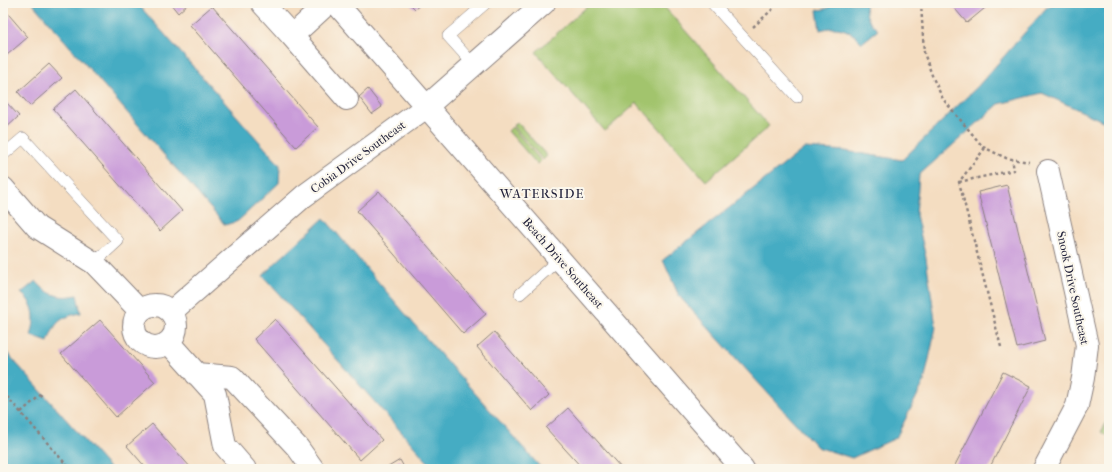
<svg xmlns="http://www.w3.org/2000/svg" width="1112" height="472" font-family="'IM FELL French Canon',serif">
<style>
.green{fill:#a2c46d;stroke:#627354}
.water{fill:#44acc3;stroke:#33677f}
.building{fill:#c99bd9}
.lines{fill:none;stroke-linecap:round;stroke-linejoin:round}
.service-casing{stroke:#8b807e;stroke-width:12}
.minor-casing{stroke:#8b807e;stroke-width:24}
.path{stroke:#8b807e;stroke-width:2.5;stroke-dasharray:3 3;stroke-linecap:butt}
.service{stroke:#fff;stroke-width:11}
.minor{stroke:#fff;stroke-width:22}
.labels{text-anchor:middle;stroke-width:4;stroke-linejoin:round;paint-order:stroke}
.street-label{font-size:12px;fill:#22223b;stroke:#fbf7ec}
.neighbourhood-label{font-size:13px;letter-spacing:1px;fill:#22223b;stroke:#fbf7ec}
</style>
<rect width="100%" height="100%" fill="#fbf7ec"/>
<filter id="ink" filterUnits="userSpaceOnUse"><feTurbulence type="fractalNoise" baseFrequency=".025" numOctaves="2"/><feDisplacementMap in="SourceGraphic" scale="8" xChannelSelector="R" yChannelSelector="G"/><feConvolveMatrix kernelMatrix="1 2 1 2 8 2 1 2 1" color-interpolation-filters="sRGB"/></filter>
<filter id="wash" filterUnits="userSpaceOnUse"><feTurbulence type="fractalNoise" baseFrequency=".012" numOctaves="4" result="noise"/><feDisplacementMap in="SourceGraphic" scale="16" xChannelSelector="R" yChannelSelector="G"/><feGaussianBlur stdDeviation="0.9" result="paint"/><feColorMatrix in="noise" values="0 0 0 0 0 0 0 0 0 0 0 0 0 0 0 0 0 1.4 0 .05"/><feComposite in="paint" operator="in"/></filter>
<g filter="url(#wash)">
<rect width="100%" height="100%" fill="#f4ddc1"/>
<path class="green" d="M591,3H661L769,126L706,181L637,103L605,131L536,52Z
M517,122L547,156L543,160L513,126Z
M512,127L541,161L537,164L508,131Z
M1109,418V437L1101,432Z"/>
<path class="water" d="M32,3H137L280,165L279,183L238,221L225,225Z
M837,3H865C865,16 869,22 878,30L862,43C850,29 838,25 820,30L817,10L825,9Z
M1056,3H1109V124L1042,93L999,104L919,175L916,215L926,258L936,327L924,382L896,438L852,458L817,447L679,296L663,260L805,148L845,151L902,160L978,86L1047,7Z
M324,218L419,330L542,469H434L263,276L271,267Z
M36,281C48,295 59,299 77,295L81,313C60,317 55,322 48,342L31,336C36,319 36,305 21,293Z
M3,348L17,364L110,469H3Z"/>
<g id="blocks">
<path class="building" d="M170,3H189L178,13Z
M409,3H422L415,9Z
M950,3H991L967,23Z
M212,6L318,127L296,147L190,25Z
M3,8L28,37L7,55L3,50Z
M49,64L62,78L30,106L18,92Z
M76,89L182,211L160,231L53,109Z
M368,89L382,107L372,114L359,97Z
M5,101L19,116L3,131V103Z
M1007,185L1045,341L1017,348L978,192Z
M379,191L486,314L463,334L357,211Z
M275,319L382,440L360,460L254,339Z
M100,320L155,382L116,417L61,354Z
M494,332L549,395L532,411L477,347Z
M1003,372L1031,386L989,469H953Z
M568,408L622,469H583L546,428Z
M152,424L192,469H147L127,446Z
M400,460L405,469H385Z"/>
</g>
</g>
<g filter="url(#ink)">
<use href="#blocks" fill-opacity="0" stroke="#8b807e" stroke-width="1"/>
<g class="lines">
<defs>
<path id="service" d="M712,3L797,97
M474,65L448,36L486,3
M3,155L23,138L118,241L94,263
M520,294L559,259"/>
<path id="minor" d="M262,3L292,36L328,3
M336,3L743,469
M292,36L347,99
M3,188L37,227L94,263L140,311
M134 326a21 21 0 1 1 42 0a21 21 0 1 1-42 0Z
M171,312L304,196L426,107L544,3
M169,343L215,394L225,446L245,469
M196,374L232,377L298,448L313,469
M1044,469L1077,406L1083,378L1087,345L1048,171"/>
</defs>
<use href="#service" class="service-casing"/>
<use href="#minor" class="minor-casing"/>
<path class="path" d="M921,3L924,53L933,78L943,99L983,147L1006,158L1029,162
M753,27L775,7L772,3
M985,148L959,182L1001,347
M959,182L1014,170L1012,159
M3,392L70,469
M21,412L43,393"/>
<use href="#service" class="service"/>
<use href="#minor" class="minor"/>
</g>
</g>
<g class="labels">
<g class="street-label">
<text transform="translate(358 157) rotate(-36)" y="4">Cobia Drive Southeast</text>
<text transform="translate(563 263) rotate(49)" y="4">Beach Drive Southeast</text>
<text transform="translate(1073 288) rotate(78)" y="4">Snook Drive Southeast</text>
</g>
<g class="neighbourhood-label">
<text x="542" y="198">WATERSIDE</text>
</g>
</g>
<rect width="1112" height="472" fill="none" stroke="#fbf7ec" stroke-width="16"/>
</svg>
